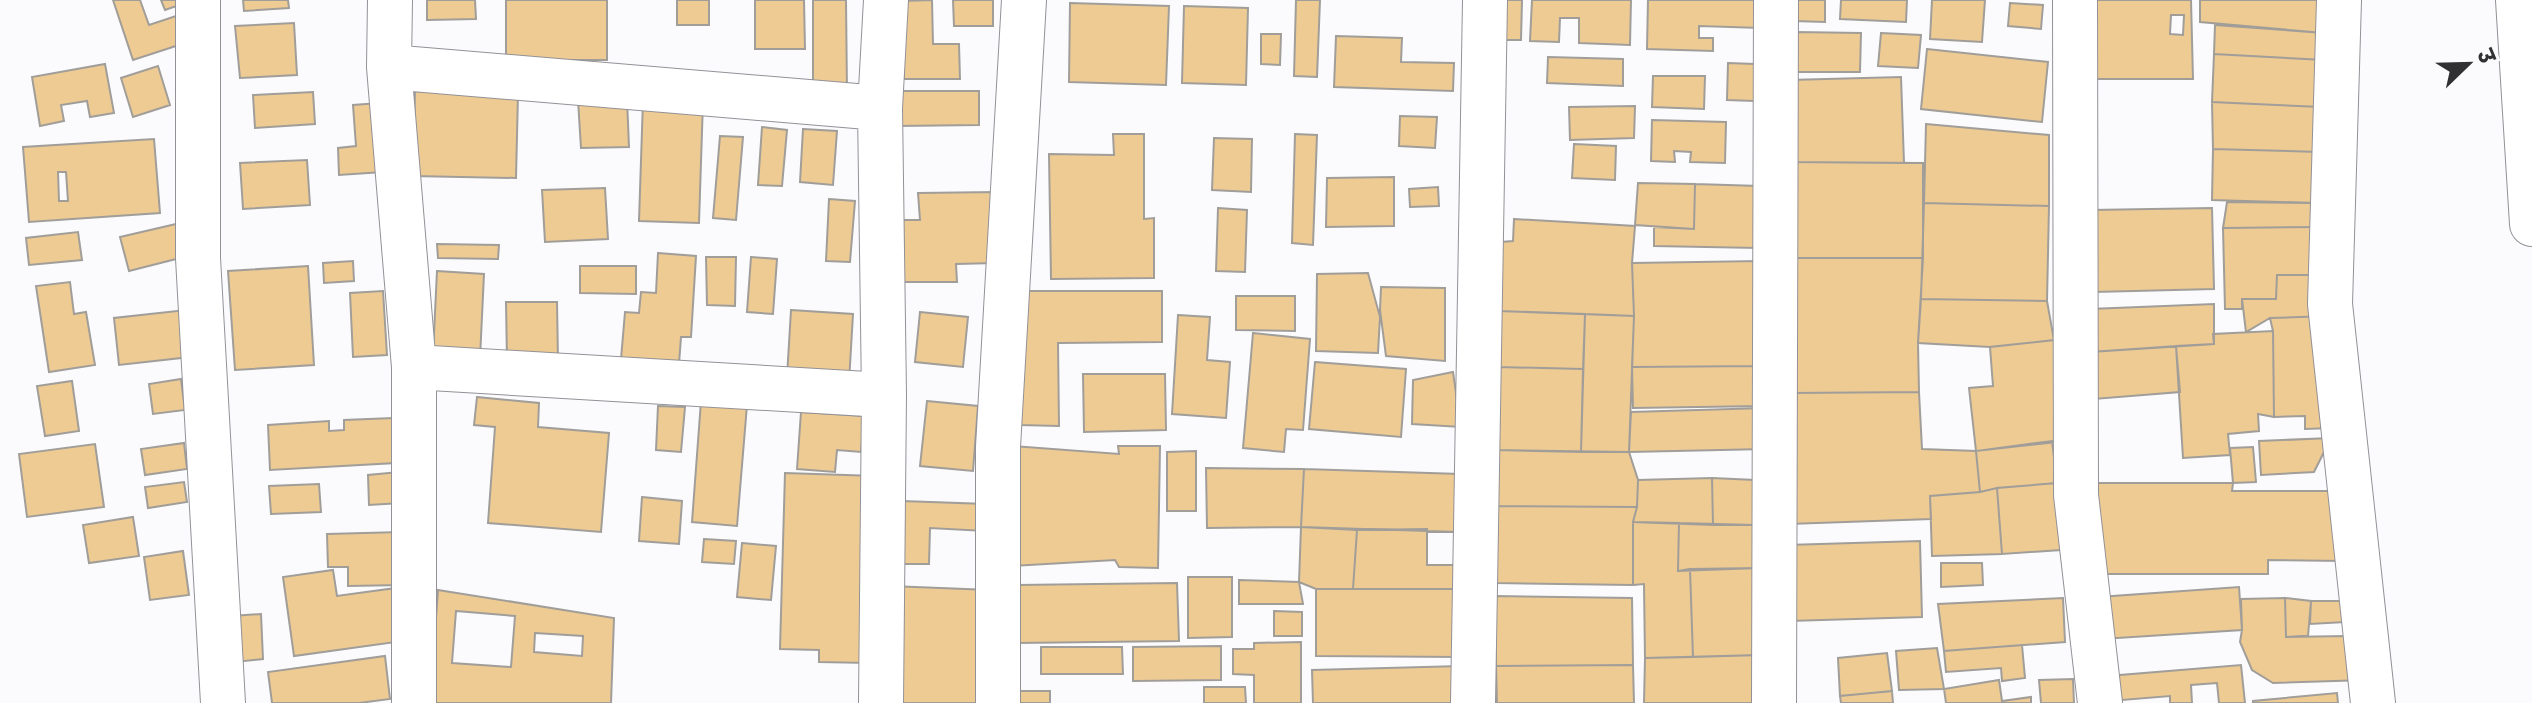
<svg xmlns="http://www.w3.org/2000/svg" width="2532" height="703" font-family="Poppins,'Noto Sans Devanagari',sans-serif">
<style>
.building{fill:#efcb94;stroke:#a19e99;stroke-width:2;fill-rule:evenodd}
.lines{fill:none;stroke-linecap:round;stroke-linejoin:round}
.street-casing{stroke:#929197;stroke-width:46}
.street{stroke:#fff;stroke-width:44}
</style>
<rect width="100%" height="100%" fill="#fbfbfe"/>
<path class="building" d="M113,0H140L149,25L179,15L188,42L133,60Z
M161,0H191V1L165,10Z
M243,0H288L289,8L244,11Z
M427,0H475L476,19L427,20Z
M506,0H607V60H506Z
M677,0H709V25H677Z
M755,0H804L805,49H755Z
M813,0H846L847,93H813Z
M932,0L933,44H959L960,79H904L903,1Z
M953,0H993V26H954Z
M1296,0H1320L1317,77L1294,76Z
M1495,0H1522L1521,40H1493Z
M1532,0H1631L1630,45L1579,43V18H1560L1559,42L1530,41Z
M1648,0H1761V28L1699,26V38H1713V51L1647,49Z
M1795,0H1825V22L1794,21Z
M1841,0H1907L1906,22L1840,19Z
M1932,0H1985L1982,42L1930,39Z
M2086,0H2191L2193,79H2087ZM2171,15H2184L2183,35L2170,34Z
M2200,0H2323L2324,33L2200,22Z
M1070,3L1169,6L1166,85L1069,82Z
M2010,3L2043,5L2041,29L2008,26Z
M1184,6L1248,8L1246,85L1182,83Z
M294,23L297,75L240,78L235,26Z
M2215,25L2324,33V60L2214,54Z
M1796,32L1861,33L1860,72H1796Z
M1881,33L1921,35L1918,68L1878,66Z
M1261,34H1281L1280,65L1261,64Z
M1336,36L1402,38L1401,62L1454,63L1453,91L1334,87Z
M1927,49L2048,62L2042,122L1921,109Z
M2214,54L2324,60L2321,107L2212,102Z
M1548,57L1623,59V86L1547,83Z
M1728,63L1755,64L1754,101L1727,100Z
M105,64L114,113L90,117L87,101L61,105L64,121L40,126L32,77Z
M158,66L170,105L133,117L121,78Z
M1653,76H1705L1704,109L1652,107Z
M1901,77L1904,163L1786,162L1789,80Z
M415,91L518,94L516,178L413,176Z
M897,91H979V125L897,126Z
M313,92L315,124L255,128L253,95Z
M627,99L629,147L581,148L578,100Z
M643,100L703,101L699,223L639,221Z
M2212,102L2321,107L2319,152L2213,149Z
M379,103L383,172L339,175L338,148L356,146L353,105Z
M1635,106L1634,138L1570,140L1569,107Z
M1400,116L1437,117L1435,148L1399,146Z
M1652,120L1726,122L1725,163L1690,162L1691,152L1674,151L1675,162L1651,161Z
M1926,124L2049,135V206L1924,203Z
M762,127L787,130L782,186L758,185Z
M803,129L837,131L833,185L800,182Z
M1113,134H1144V219L1154,218V278L1051,279L1049,154L1114,155Z
M1295,134L1317,135L1313,245L1292,243Z
M720,136L743,137L736,220L713,218Z
M1214,138L1252,139L1251,192L1212,190Z
M154,139L160,213L29,222L23,147ZM58,172H66L68,201H59Z
M1574,144L1616,146L1615,180L1572,178Z
M2213,149L2319,152L2317,203L2212,200Z
M307,160L310,205L243,209L240,163Z
M1786,162L1923,163V258H1787Z
M1394,177V226L1326,227L1327,178Z
M1638,183L1695,184L1694,229L1635,225Z
M1695,184L1759,186L1758,248L1654,246V227L1694,229Z
M1438,187L1439,206L1410,207L1409,189Z
M605,188L608,239L545,242L542,190Z
M996,192L995,263L956,264L957,282H904L903,220H920L918,193Z
M829,199L855,201L850,262L826,261Z
M2227,202L2317,203L2322,227L2223,228Z
M1924,203L2049,206L2047,301L1921,299Z
M1218,208L1247,210L1245,272L1216,271Z
M2212,208L2214,289L2094,292L2091,210Z
M1514,219L1635,226L1632,263L1634,316L1499,311L1501,242L1513,241Z
M176,224L184,257L129,271L120,237Z
M2322,227V275H2277L2276,299H2242V309H2225L2223,228Z
M78,232L82,260L29,265L26,238Z
M437,244L499,245L498,259L438,258Z
M658,253L696,256L691,337H681L679,364L621,359L625,312L639,313L641,292L656,293Z
M706,257H736L735,306L707,305Z
M751,257L777,259L773,314L747,312Z
M1787,258H1923L1918,343L1919,392L1790,393Z
M353,261L354,281L324,283L323,263Z
M1761,261L1762,366L1632,367L1634,316L1632,263Z
M308,266L314,365L235,370L228,271Z
M580,266H636V294L580,293Z
M437,271L484,274L480,358L433,355Z
M1368,273L1380,317L1378,353L1316,351L1317,274Z
M2277,275H2322L2328,316L2270,318L2246,332L2242,299H2276Z
M70,282L74,314L86,312L95,365L49,372L36,286Z
M1381,287L1445,288V361L1386,356L1380,310Z
M383,291L387,355L353,357L350,293Z
M1017,291H1162V342L1058,343L1059,426L1019,425Z
M1236,296H1295V331L1236,330Z
M1921,299L2047,301L2054,340L1990,347L1918,343Z
M506,302H557L558,361H507Z
M2214,304V344L2091,352L2090,309Z
M186,310L190,357L119,365L114,318Z
M791,310L853,314L849,382L787,377Z
M1499,311L1585,314L1583,369L1498,367Z
M920,312L968,317L963,367L915,362Z
M1585,314L1634,316L1629,452H1581Z
M1178,315L1210,317L1207,360L1230,362L1226,418L1172,414Z
M2328,316L2332,428L2305,429V416L2274,417L2273,331L2270,318Z
M2273,331L2274,417L2258,414L2259,431L2228,434L2230,455L2183,458L2176,346L2214,344L2213,334Z
M1253,333L1310,339L1303,430L1286,429L1284,452L1243,448Z
M2054,340L2065,441L1976,451L1969,388L1993,386L1990,347Z
M2176,346L2180,392L2094,399L2091,352Z
M1315,362L1406,369L1401,437L1309,429Z
M1762,366L1763,406L1633,408L1632,367Z
M1498,367L1583,369L1581,452L1496,450Z
M1453,372L1461,427L1412,424L1413,380Z
M1083,374H1165L1166,430L1084,432Z
M181,379L185,410L153,414L149,384Z
M72,381L79,431L45,436L37,386Z
M1919,392L1922,449L1976,451L1980,492L1930,496L1931,519L1789,524L1790,393Z
M477,397L539,403L538,427L609,433L601,532L488,523L495,427L474,425Z
M701,401L747,405L737,526L692,522Z
M927,401L978,406L973,471L920,466Z
M658,406L685,407L681,452L656,450Z
M1765,408L1766,449L1629,452L1631,412Z
M801,412L864,416L861,452L837,450L835,472L797,469Z
M393,418L396,463L270,470L268,425L329,421V431L344,430V420Z
M2331,438L2314,472L2261,475L2259,441Z
M2052,441L2057,483L1997,488L1980,492L1976,451Z
M184,443L187,469L145,475L141,449Z
M95,444L104,507L27,517L19,454Z
M1011,446L1119,454L1118,446H1160L1158,568L1119,567L1115,560L1011,566Z
M2253,447L2256,482L2233,483L2230,448Z
M1496,450L1629,452L1638,480L1637,507L1496,506Z
M1196,451V511H1167V452Z
M1206,468L1304,469L1301,527L1207,528Z
M1304,469L1460,474L1459,532L1301,527Z
M399,472L401,503L369,505L368,475Z
M785,473L875,476L869,663L819,662V650L780,649Z
M1712,478L1755,480L1754,525H1713Z
M1712,478L1713,525L1633,522L1637,507L1638,480Z
M184,482L187,502L148,508L145,487Z
M2057,483L2061,550L2002,554L1997,488Z
M2090,483H2233L2232,491H2343V561L2268,560V574H2091Z
M319,484L321,512L271,514L269,486Z
M1997,488L2002,554L1932,556L1930,496L1980,492Z
M642,497L682,501L679,544L639,541Z
M902,501L986,504L985,531L930,528L929,564H900Z
M1496,506L1637,507L1633,522V585L1495,583Z
M133,517L139,556L89,563L83,525Z
M1633,522L1679,523L1678,571L1690,569L1693,657L1645,658L1644,584L1633,585Z
M1679,523L1754,525L1758,568L1678,571Z
M1301,527L1357,530L1353,589H1316L1299,582Z
M1427,529V565H1461V589H1353L1357,530Z
M402,532L403,585L348,586V567H328L327,534Z
M704,539L736,541L734,564L702,562Z
M1920,541L1922,617L1789,621L1787,545Z
M742,543L776,546L771,600L737,597Z
M183,551L189,595L150,600L144,557Z
M1941,563H1982L1983,585L1941,587Z
M1758,568L1760,655L1693,657L1690,569Z
M333,570L337,596L396,588L403,641L294,656L283,577Z
M1188,577H1232V637L1188,638Z
M1239,580L1299,582L1303,604H1239Z
M1177,583L1179,641L1015,643L1014,585Z
M890,586L990,590L987,703H887Z
M2239,587L2242,630L2102,639L2099,597Z
M1316,589H1461L1460,657L1316,656Z
M438,590L614,618L611,703H430ZM456,611L515,616L511,667L452,663ZM535,633L583,636L582,656L534,652Z
M1495,596L1632,598L1633,665L1496,666Z
M2063,598L2065,642L1944,651L1938,604Z
M2285,598L2311,601L2308,636L2286,637Z
M2285,598L2286,637L2346,636L2366,680L2273,683L2252,670L2240,642L2242,630L2241,599Z
M2311,601H2357L2345,622L2310,624Z
M1274,611L1302,612V636H1274Z
M261,614L263,659L235,662L232,616Z
M1301,642V703H1254V675L1233,674V649H1254V643Z
M2022,645L2025,678L2002,681L2001,668L1946,672L1944,651Z
M1221,646V680L1133,681V647Z
M1041,647H1122L1123,674H1041Z
M1937,648L1944,689L1899,690L1896,651Z
M1887,653L1892,691L1840,696L1838,658Z
M1760,655L1768,703H1644L1645,658Z
M385,656L390,699L359,703H272L268,672Z
M1633,665L1634,703H1497L1496,666Z
M2241,665L2245,703H2219L2217,683L2191,685L2192,703H2170V696L2110,701L2108,676Z
M1461,666L1460,703H1313L1312,670Z
M2073,679L2074,703H2041L2039,680Z
M1999,680L2002,701L2031,697V703H1946L1944,689Z
M1204,687H1245L1246,703H1204Z
M1020,691H1050V703H1020Z
M1892,691L1893,703H1841L1840,696Z
M2337,693L2338,703H2253V701Z"/>
<g class="lines">
<defs>
<path id="street" d="M198,0V258L223,703
M390,0L389,67L414,367V703
M2075,0L2076,495L2100,703
M2339,0L2330,304L2373,703
M2518,0L2532,224
M389,67L880,108
M414,367L884,395
M881,703L884,395L880,108L886,0
M998,703V447L1024,0
M1473,703L1485,0
M1774,703L1776,0"/>
</defs>
<use href="#street" class="street-casing"/>
<use href="#street" class="street"/>
</g>
<g transform="translate(2468 64) rotate(67)" stroke="#fbfbfe" stroke-width="6" paint-order="stroke">
<path d="M0-6L14 30L0 20L-14 30Z" fill="#313133"/>
<text y="-12" font-size="22" font-weight="bold" text-anchor="middle" fill="#313133">उ</text>
</g>
</svg>
